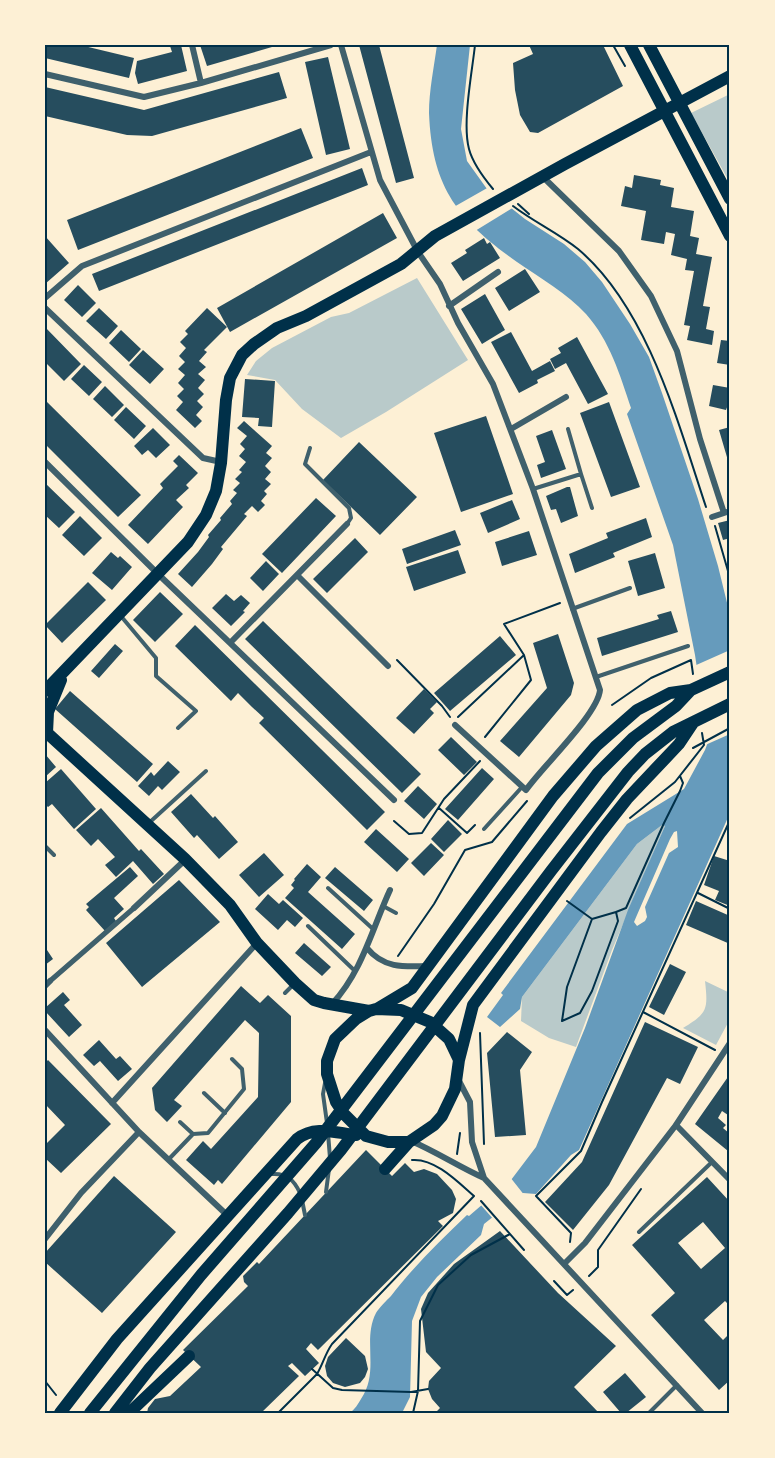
<svg xmlns="http://www.w3.org/2000/svg" width="775" height="1458" font-family="'Nunito Sans',sans-serif">
<style>
.green{fill:#b9caca}
.water{fill:#669bbc;fill-rule:evenodd}
.pier{fill:#fdf0d5}
.building{fill:#264d5e;fill-rule:evenodd}
.lines{fill:none;stroke-linecap:round;stroke-linejoin:round}
.path{stroke:#003049;stroke-width:2}
.service{stroke:#3f606c;stroke-width:4}
.pedestrian{stroke:#3f606c;stroke-width:5}
.minor{stroke:#3f606c;stroke-width:6}
.primary{stroke:#003049;stroke-width:12}
.trunk{stroke:#003049;stroke-width:12}
.neatline{fill:none;stroke:#003049;stroke-width:2}
</style>
<rect width="100%" height="100%" fill="#fdf0d5"/>
<path class="green" d="M730,94V183L691,113Z
M417,278L468,360L386,412L341,438L302,409L275,380L247,375L256,361L272,348L331,317L349,313Z
M662,825L665,826L612,950L576,1047L549,1038L521,1021L522,997L637,844Z
M705,981L730,993V1019L716,1045L683,1028C708,1013 708,1009 705,981Z"/>
<path class="water" d="M437,45H470L461,129L467,161L487,189L525,219L564,244L585,262L602,282L630,324L649,357L662,393L698,499L718,566L730,615V813L579,1150L571,1155L536,1194L523,1193L484,1224L481,1235L437,1277L421,1297L412,1321L410,1397L402,1413H350C355,1409 358,1404 361,1399C380,1371 362,1340 376,1313C379,1308 386,1301 391,1296C414,1266 440,1241 467,1215L469,1216L511,1180L536,1147L585,1028L628,910L665,826L662,825L637,844L522,997L520,1009L500,1027L487,1017L503,995L501,993L627,824L684,789L705,750L708,742L695,655L673,545L627,414L631,408C620,375 610,341 586,314C568,294 540,278 517,262C458,220 432,188 429,113C429,91 434,67 437,45ZM677,831L678,847L669,853L645,907L647,917L645,921L637,926L634,922L637,915L670,839L674,832Z"/>
<path class="pier" d="M489,187L514,207L475,231L452,208Z
M730,650V734L703,746L704,742L694,666Z
M510,1177L525,1196L495,1221L479,1203Z"/>
<path class="building" d="M46,45H80L134,58L129,78L45,58Z
M181,45L187,71L138,84L135,73L137,61L172,52L170,46Z
M200,45H271L272,47L207,66Z
M359,45H379L414,178L396,183Z
M529,45H603L623,86L538,133L530,132L520,115L515,90L513,63L533,54Z
M328,57L350,149L326,155L305,62Z
M279,72L287,98L152,136L127,135L45,116V87L144,110Z
M301,128L313,158L78,250L67,220Z
M362,168L368,185L99,291L92,274Z
M634,175L661,180L660,185L674,188L671,207L694,211L690,236L699,238L696,254L712,257L703,306L710,307L706,329L714,331L712,345L687,340L690,326L684,325L694,271L685,270L687,259L671,255L675,234L666,232L664,244L641,240L646,211L621,206L625,186L632,188Z
M383,213L397,238L230,332L217,308Z
M45,236L69,263L45,284Z
M484,238L487,244L490,242L500,258L463,281L451,263L467,253L465,250Z
M525,269L540,292L509,311L495,288Z
M78,285L96,303L82,317L64,300Z
M485,294L505,330L482,344L461,309Z
M99,308L118,326L106,339L86,321Z
M207,308L227,327L204,350L207,352L199,361L206,367L198,374L205,380L198,388L204,394L197,401L203,407L196,415L202,421L195,428L176,410L183,402L177,396L184,389L178,383L185,375L178,369L185,362L179,356L186,348L180,342L188,334L185,331Z
M45,327L81,364L64,381L45,362Z
M121,330L141,349L129,362L109,343Z
M511,332L532,371L550,361L555,371L537,380L538,383L519,393L491,342Z
M577,337L608,394L588,404L566,363L555,369L550,359L561,353L558,348Z
M721,340L730,341V365L717,363Z
M143,350L164,369L150,384L129,365Z
M84,365L102,382L89,396L71,379Z
M245,379L275,381L272,427L258,426L259,418L242,417Z
M713,385L730,388V399L726,410L709,406Z
M105,386L124,405L112,417L93,399Z
M45,400L141,495L118,517L45,444Z
M609,402L640,487L611,497L580,413Z
M126,407L146,426L134,439L114,420Z
M486,416L513,494L461,512L434,433Z
M244,421L272,446L266,453L272,458L265,466L271,472L265,479L271,484L264,491L267,494L261,501L265,505L258,512L252,506L244,514L247,516L221,547L223,549L212,564L192,587L178,574L198,552L209,537L208,535L221,520L220,518L232,504L230,501L237,493L233,490L240,483L235,479L242,472L239,470L246,462L239,456L245,449L240,444L247,436L237,428Z
M730,427V463L729,464L719,430Z
M153,428L170,445L156,458L148,450L142,455L134,446Z
M552,430L566,469L541,478L537,465L545,462L536,436Z
M359,442L417,497L380,535L323,480Z
M179,455L198,473L186,485L189,488L176,500L183,507L148,544L128,525L163,488L160,484L178,466L173,461Z
M45,483L75,512L59,528L45,515Z
M567,487H570L578,516L561,523L556,509L551,510L546,496Z
M316,498L336,516L282,573L262,554Z
M512,500L520,519L488,533L480,513Z
M80,516L102,538L84,556L62,535Z
M646,518L652,537L613,553L615,557L575,573L569,554L608,538L606,533Z
M730,520V538L723,540L718,523Z
M455,530L461,545L407,564L402,549Z
M529,531L537,555L502,566L495,542Z
M355,538L368,552L327,593L313,579Z
M458,550L466,573L414,591L406,567Z
M111,552L118,558L120,556L132,567L112,590L92,573Z
M655,553L665,588L638,596L628,561Z
M266,561L279,574L263,591L250,578Z
M88,582L106,600L62,643L45,625Z
M160,592L183,614L155,642L133,620Z
M226,594L234,601L241,595L250,603L243,611L245,612L231,626L212,608Z
M671,611L678,632L602,656L597,638L659,619L657,615Z
M263,621L421,774L402,793L245,639Z
M195,625L385,812L367,830L259,723L264,718L252,707L238,693L231,701L175,646Z
M558,634L574,683L571,695L519,757L500,741L547,688L533,643Z
M500,636L516,655L450,711L434,693Z
M115,644L123,651L99,678L91,671Z
M424,689L437,702L430,709L434,713L414,734L396,718Z
M70,691L153,764L137,782L55,709Z
M451,737L477,762L464,775L438,750Z
M45,754L56,767L45,777Z
M168,761L180,772L162,790L158,786L149,796L138,786L151,772L154,776Z
M482,768L494,779L458,820L445,809Z
M61,769L96,809L74,829L52,804L48,807L45,804V783Z
M418,786L437,804L424,819L404,801Z
M191,794L213,818L215,816L238,842L219,859L197,835L194,838L171,812Z
M101,808L139,851L141,849L164,874L153,884L133,861L116,877L105,865L115,857L98,839L91,846L76,830Z
M448,820L462,834L444,852L431,839Z
M376,829L409,859L397,872L364,842Z
M431,843L444,855L424,876L411,863Z
M264,853L284,875L259,897L239,875Z
M714,856L730,861V906L715,900L719,891L704,885Z
M307,864L321,877L308,892L355,934L342,949L285,898L294,888L291,885L295,880L294,879Z
M130,867L138,876L114,898L124,909L114,918L116,921L105,931L86,910L89,907L86,904Z
M335,867L373,900L364,911L325,878Z
M179,880L220,922L142,987L106,943Z
M268,894L279,904L283,900L303,918L295,927L287,920L278,930L255,909Z
M696,901L730,916V944L686,925Z
M304,943L331,967L322,976L295,953Z
M45,947L53,959L45,965Z
M670,964L686,972L664,1015L649,1007Z
M241,986L260,1003L268,995L291,1016V1102L222,1184L218,1180L214,1185L186,1160L203,1141L211,1149L258,1097L259,1033L245,1020L174,1100L182,1106L167,1122L155,1110L152,1088Z
M63,992L70,1000L64,1005L82,1025L69,1037L45,1011V1008Z
M645,1022L698,1047L680,1084L667,1078L609,1185L573,1230L545,1202L582,1162Z
M507,1032L532,1052L520,1070L526,1135L495,1137L487,1053Z
M99,1040L116,1059L120,1056L132,1069L118,1081L100,1061L94,1066L83,1055Z
M48,1060L111,1124L61,1173L45,1158V1145L65,1125L45,1104V1063Z
M730,1074V1111L728,1115L722,1111L718,1118L726,1125L723,1128L730,1134V1149L728,1151L695,1124Z
M366,1150L392,1176L405,1163L414,1172L424,1169L437,1174L452,1190L456,1199L453,1213L438,1221L443,1226L318,1350L311,1343L306,1349L319,1363L305,1376L292,1363L288,1366L299,1376L261,1413H147L148,1408L155,1399L170,1396L201,1367L183,1350L248,1286L244,1282L243,1276L257,1262L259,1264Z
M114,1176L176,1232L102,1313L45,1262V1253Z
M707,1177L730,1202V1306L725,1301L704,1320L723,1340L730,1333V1380L719,1390L651,1315L675,1293L632,1245ZM703,1222L725,1248L701,1269L678,1243Z
M500,1231L558,1293L616,1346L574,1387L599,1413H435L440,1408L432,1399L428,1389L429,1381L441,1368L426,1352L421,1309L428,1293L454,1264Z
M346,1338L365,1356L368,1369L365,1377L360,1383L345,1387L333,1383L327,1376L325,1366L328,1357Z
M625,1373L646,1397L626,1413H621L603,1392Z"/>
<g class="lines">
<path class="path" d="M475,45C472,73 462,123 469,149C473,164 483,177 493,189
M613,45L625,66
M518,204L529,214
M513,206C534,222 558,233 578,249C648,308 678,423 706,507
M715,526L730,578
M524,655L504,624L560,603
M397,660L442,706L450,717
M612,705L651,678L691,660L693,674
M458,717L524,655L531,680L485,737
M693,748L730,728
M439,808L467,833L475,825
M630,818L675,782L704,745L702,733
M394,821L409,834L422,833L444,799L480,761
M698,893L730,909
M616,912L626,908L664,823L680,791L683,783L680,776
M398,956L434,904L465,850L492,842L527,801
M643,1012L715,1050
M562,1021L580,1013L592,991L618,921L616,912L592,919L567,901
M562,1021L567,987L592,919
M480,1033L484,1144
M457,1154L460,1133
M481,1201L524,1250
M570,1242L571,1233L536,1196L581,1151L602,1102L730,820
M589,1276L598,1267V1250L641,1189
M554,1281L567,1295L573,1290
M312,1369L333,1388L342,1390L411,1392L428,1389
M45,1381L56,1395
M278,1413L317,1374C323,1364 325,1354 332,1344L474,1196C458,1182 435,1158 412,1160
M413,1413L418,1391L420,1321L438,1285L471,1255L510,1234"/>
<path class="service" d="M568,429L581,474
M310,448L305,464L349,508L351,518L347,524
M533,489L581,474L592,508
M572,609L630,588
M120,615L156,658V676L196,711L178,728
M596,677L688,646
M150,822L206,771
M484,829L522,787
M45,846L54,855
M328,888L373,929
M383,906L396,913
M308,926L355,971
M285,993L293,985
M325,1083L323,1094L327,1123
M204,1093L225,1113
M180,1122L193,1134
M328,1133L330,1158
M169,1159L193,1134L208,1133L244,1089L242,1069L232,1059
M272,1174C287,1173 294,1180 300,1193
M326,1192L329,1169
M302,1200L305,1215
M639,1232L712,1162
M649,1413L677,1385"/>
<path class="pedestrian" d="M50,981L134,908"/>
<path class="minor" d="M192,45L201,83
M341,45L380,180L418,252L440,284L458,323L493,384L533,489L600,690C598,714 542,767 526,790L455,725
M45,74L144,97L201,83L331,45
M543,177L619,251L651,296L677,351L700,439L724,513
M45,298L82,266L371,152
M449,306L498,272
M45,308L203,458L221,462
M511,429L566,397
M45,462L158,574L394,800
M712,517L730,511
M297,575L388,666
M231,642L347,524
M134,908L185,860
M367,948C383,968 403,967 427,966
M45,986L50,981
M332,1004C362,972 372,929 390,890
M45,1030L139,1132L227,1215
M458,1079L470,1102L472,1142L484,1178L702,1413
M112,1103L257,943
M676,1125L730,1180
M411,1141C437,1152 459,1167 484,1178
M45,1239L81,1193L139,1132
M564,1264L585,1243L676,1125L730,1043"/>
<path class="primary" d="M45,691L188,542L206,515L216,491L221,463L226,400L230,378L242,355L254,344L277,328L306,316L401,264L435,236L565,164L730,76
M45,731L185,859L230,905L257,943L295,983L314,1000L324,1003L369,1011
M47,733L48,712L61,680
M377,1009L412,988L553,796L596,746L637,710L670,693L691,690
M459,1060L449,1039L430,1022L401,1010L376,1009L369,1011L356,1019L335,1039L327,1061V1074L336,1102L344,1114L366,1136L388,1142H409L434,1125L442,1116L455,1089L459,1060L473,1005L601,832L627,799L679,744L693,723
M385,1169L409,1142
M60,1413L117,1339L297,1139C315,1125 336,1133 356,1135
M90,1413L201,1275L316,1143L598,773L633,738L676,706L691,690L730,672
M115,1413L150,1368L288,1213L341,1150L551,871L628,772L645,754L673,732L730,704
M129,1413L189,1356"/>
<path class="trunk" d="M630,45L730,236
M649,45L730,199"/>
</g>
<rect width="775" height="1458" fill="none" stroke="#fdf0d5" stroke-width="93"/>
<rect x="46" y="46" width="682" height="1366" class="neatline"/>
</svg>
